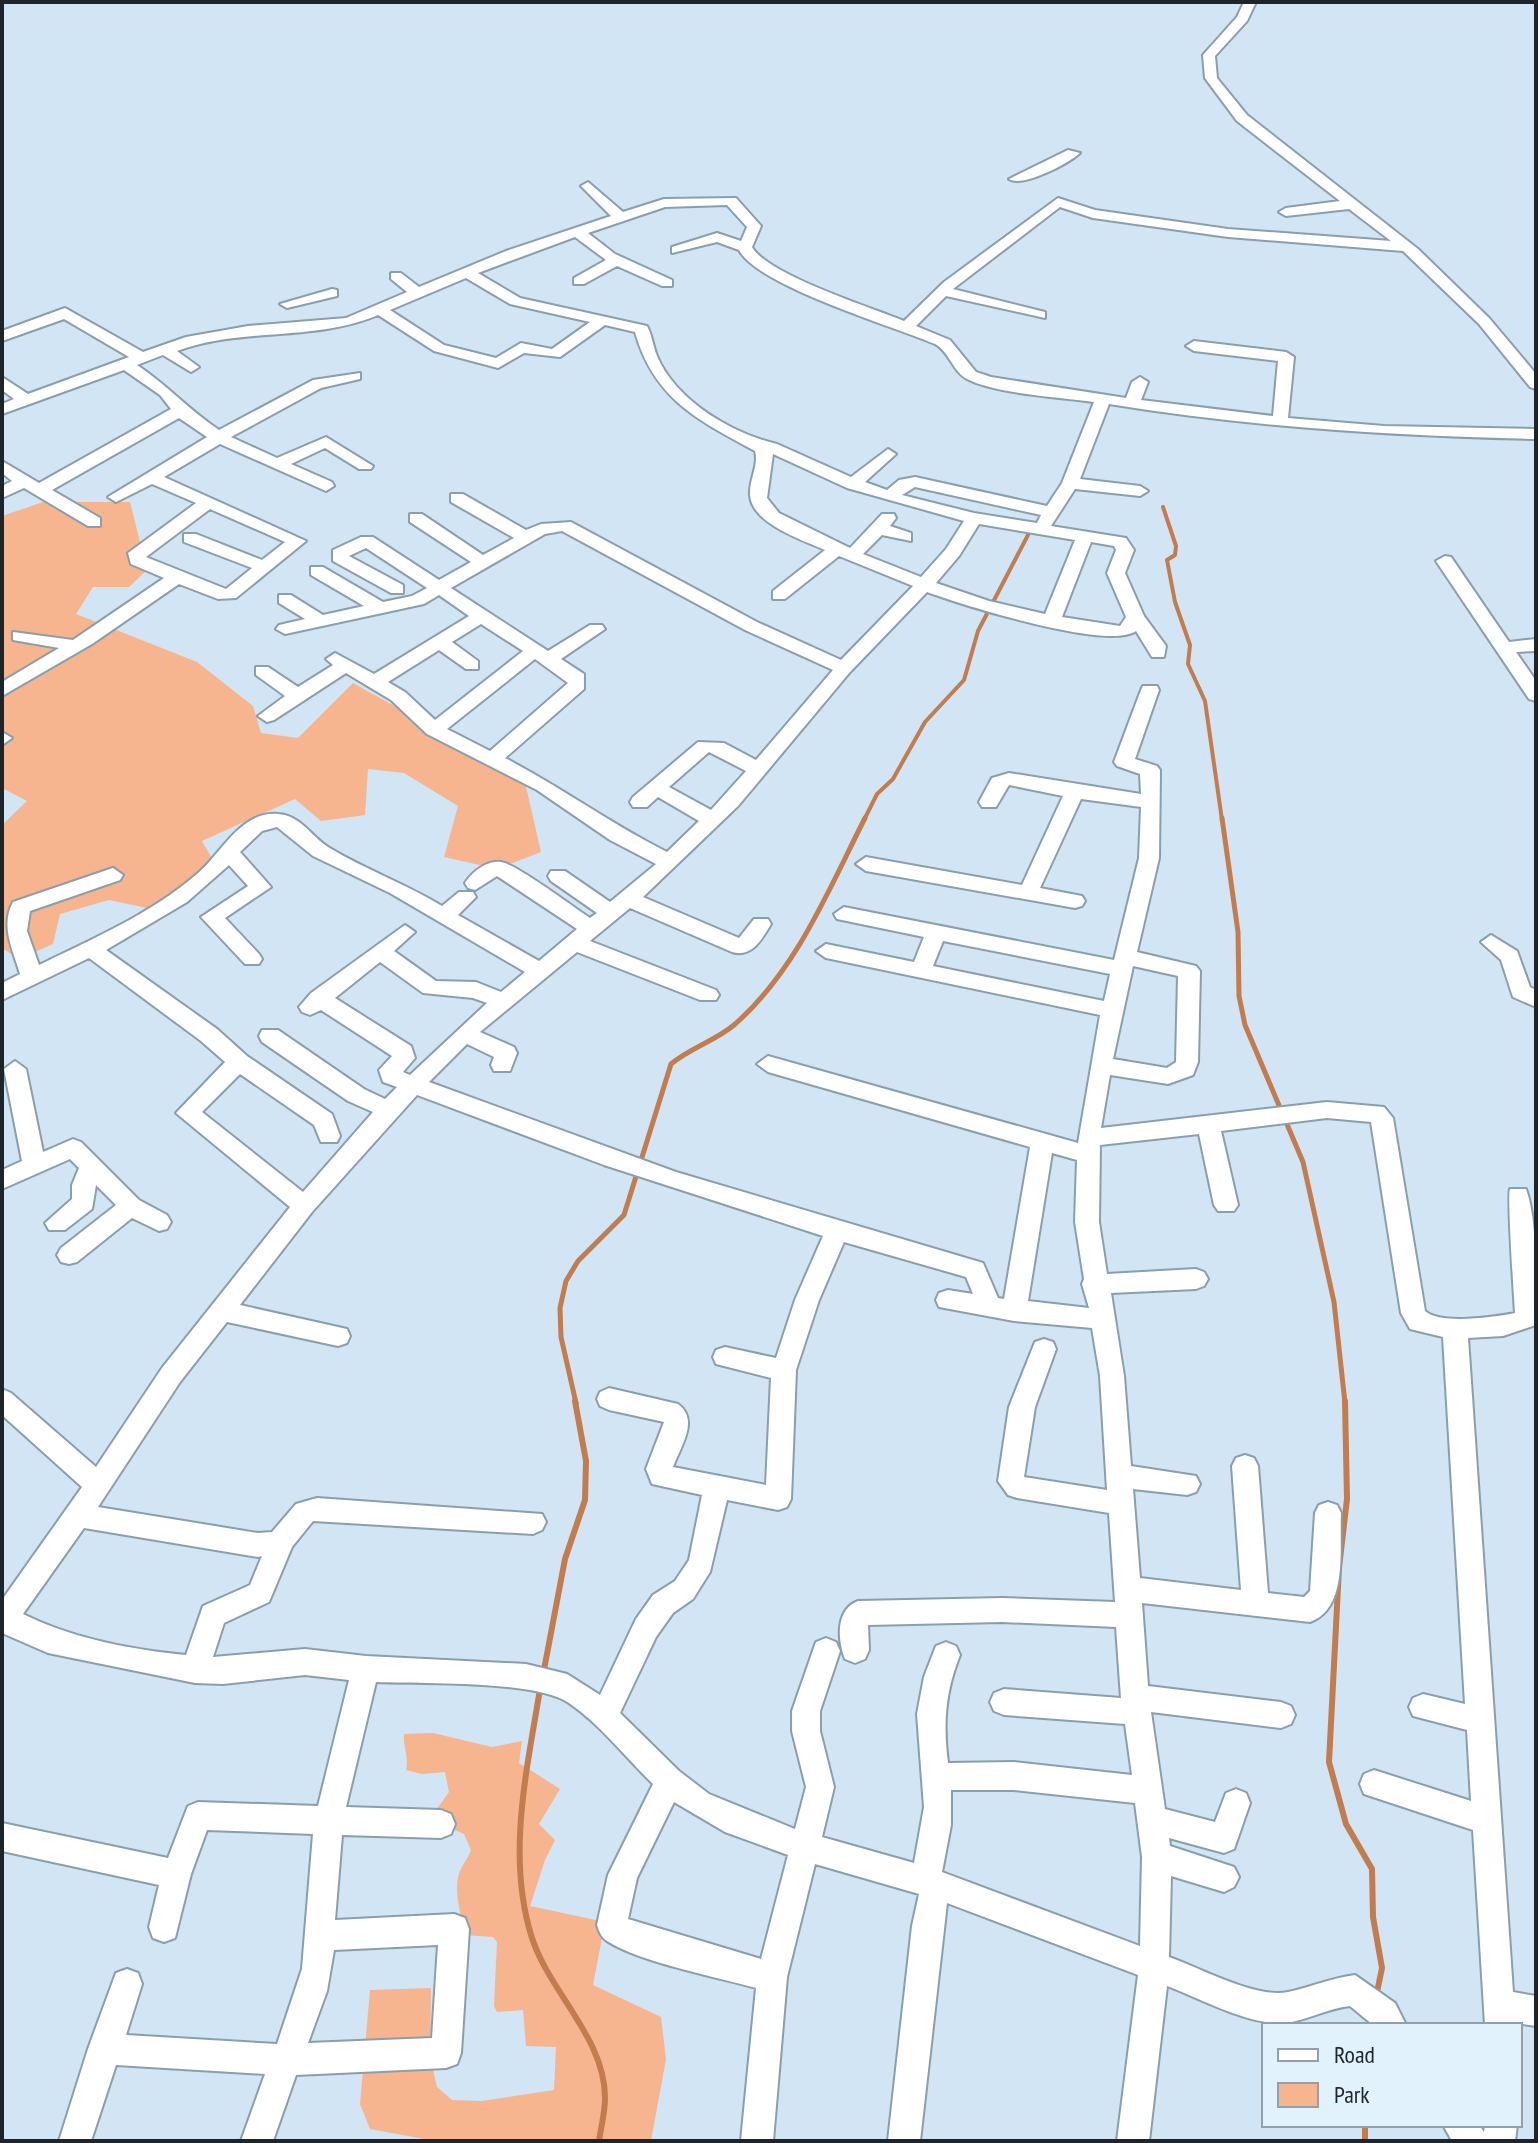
<svg xmlns="http://www.w3.org/2000/svg" width="1538" height="2143" font-family="'PT Sans Narrow',sans-serif">
<style>
.green{fill:#f6b58e}
.lines{fill:none;stroke-linecap:round;stroke-linejoin:round}
.stream-far2{stroke:#c37c4e;stroke-width:4}
.stream-far1{stroke:#c37c4e;stroke-width:5}
.stream{stroke:#c37c4e;stroke-width:6}
.minor-casing{stroke:#8b9eab;stroke-width:4}
.minor{fill:#fff;fill-rule:evenodd}
</style>
<rect width="100%" height="100%" fill="#d1e5f4"/>
<path class="green" d="M43,502H130L147,570L129,587H93L76,614L197,662L253,706L261,733L298,738L353,683L524,778L541,852L497,869L444,857L458,806L404,773L368,769L365,815L321,821L295,799L202,841L218,869L147,908L109,900L60,914L53,944L19,959L2,948V825L27,801L2,788V516Z
M433,1733L492,1747L522,1741L519,1763L560,1789L539,1824L555,1840L545,1860L530,1906L605,1922L593,1985L661,2017L666,2059L651,2141H435L370,2129L360,2104L370,1990L431,1988L430,2057L437,2087L452,2100L482,2101L554,2090L556,2047L526,2046L523,2010L497,2012L494,2006L497,1942L493,1937L465,1935C462,1915 453,1895 459,1874C461,1866 468,1859 471,1850L464,1834L451,1828L434,1813L449,1792L445,1772L422,1774L406,1770C409,1757 403,1747 404,1734Z"/>
<g class="lines">
<path class="stream-far2" d="M1163,507L1176,546L1175,555L1167,560L1175,602L1190,645L1188,664L1205,701L1222,820
M864,820L877,794L893,779L925,722L964,680L978,631L1028,535"/>
<path class="stream-far1" d="M1222,818L1238,932L1239,996L1245,1025L1303,1162L1334,1302L1345,1403
M576,1403L561,1337L560,1308L566,1281L578,1261L624,1215L671,1064C690,1048 715,1041 734,1025C796,971 828,891 865,818"/>
<path class="stream" d="M1345,1401L1347,1499L1339,1568L1329,1762L1346,1824L1372,1869L1373,1917L1382,1968L1376,1997
M543,1675L565,1559L585,1500L586,1461L575,1401
M540,1689C527,1770 506,1857 532,1938C550,1993 605,2038 605,2098C605,2113 601,2127 599,2141
M1365,2125V2141"/>
<defs>
<path id="minor" d="M1244,2H1256L1247,21L1215,56L1217,78L1247,115L1418,249L1489,318L1536,374V389L1530,387L1479,324L1403,251L1228,237L1093,218L1060,207L953,289L1045,312V318L946,296L916,326L950,340L976,372L991,377L1126,398L1132,382L1140,377L1148,382L1141,400L1273,416L1278,361L1194,351L1186,346L1194,341L1286,352L1294,357L1288,418L1384,426L1536,429V439C1392,436 1249,427 1109,404L1080,479L1140,486L1148,491L1140,496L1075,489L1051,526L1126,538L1134,550L1125,573L1144,616L1166,646L1164,657H1152L1136,631C1108,651 963,605 927,592L850,672L738,806L643,897L739,938L754,919H768L771,924C762,939 752,958 732,952L630,908L590,941L716,990L719,995L716,1000H700L577,952L480,1032L514,1047L517,1053L510,1071H494L491,1065L494,1057L467,1044L429,1082L676,1172L983,1263L998,1298L1004,1299L1030,1147L768,1072L757,1064L768,1056L1078,1143L1100,1015L826,958L816,951L826,944L914,962L924,937L837,919L834,914L844,907L1114,960L1139,858L1141,807L1081,799L1040,888L1082,896L1085,901L1082,906L1075,908L866,871L856,864L866,857L1022,885L1063,796L1009,785L996,807H982L979,802L992,778L1009,773L1141,794L1140,774L1117,766L1114,762L1141,690L1143,686H1157L1159,690L1135,759L1157,766L1160,770L1159,858L1137,952L1196,966L1200,971L1198,1062L1193,1075L1168,1084L1110,1075L1101,1128L1327,1102L1384,1107L1393,1118L1425,1311C1440,1325 1494,1317 1515,1313C1514,1296 1507,1195 1510,1189H1526C1538,1222 1536,1288 1536,1325L1503,1336L1468,1338L1513,1992L1536,1996V2026L1515,2023L1485,2025L1473,1830L1364,1794L1360,1784L1364,1774L1374,1770L1471,1801L1467,1730L1413,1716L1409,1707L1413,1698L1423,1694L1465,1704L1443,1337L1410,1329L1401,1313L1371,1122L1327,1118L1221,1131L1238,1205L1234,1211H1218L1214,1205L1199,1134L1100,1145L1099,1222L1107,1274L1196,1269L1204,1272L1208,1279L1204,1286L1196,1289L1111,1293L1124,1376L1131,1466L1196,1476L1200,1484L1196,1492L1187,1495L1133,1489L1140,1578L1241,1590L1232,1466L1236,1458L1245,1455L1254,1458L1258,1466L1268,1593L1304,1597L1310,1591L1315,1513L1319,1505L1328,1502L1337,1505L1341,1513C1339,1547 1349,1608 1310,1622L1142,1603L1148,1686L1281,1702L1291,1706L1295,1715L1291,1724L1281,1728L1151,1712L1165,1809L1215,1822L1226,1793L1236,1789L1246,1793L1250,1803L1234,1849L1224,1853L1169,1838L1170,1846L1234,1867L1239,1877L1234,1887L1224,1892L1171,1876L1169,1957C1200,1968 1257,1999 1288,1992C1311,1987 1331,1978 1355,1975L1395,2003L1406,2025H1373L1350,2006C1328,2008 1306,2021 1285,2023C1250,2026 1199,1998 1167,1986L1149,2141H1117L1138,1975L947,1903L920,2141H888L912,1926L919,1894L815,1864L787,1977L773,2141H741L756,1988C717,1977 639,1962 607,1941C601,1937 599,1931 597,1925L608,1875L653,1784C626,1758 600,1724 569,1703C535,1680 421,1684 376,1682L346,1807L441,1810L451,1814L455,1824L451,1834L441,1838L342,1835L335,1920L454,1914L465,1918L469,1929L461,2053L457,2064L446,2068L296,2075L273,2141H241L265,2074L116,2065L91,2141H59L88,2049L116,1973L127,1969L138,1973L142,1984L126,2035L277,2044L302,1969L313,1834L207,1830L191,1874L175,1938L164,1942L153,1938L149,1927L159,1885L2,1851V1823L168,1858L188,1806L198,1802L318,1806L349,1680L305,1675L223,1684L195,1683L48,1653L2,1633V1600L82,1487L2,1415V1389L11,1393L96,1467L162,1368L290,1207L176,1113L225,1062L201,1041L89,958L2,1000V983L20,974C13,950 0,926 13,902L113,868L123,875L120,880L30,911L27,931L39,965C92,939 151,914 197,874C222,853 240,811 278,814C300,815 311,836 328,847C364,869 406,884 442,906L459,892H473L476,897L458,915L539,961L577,929L497,876L475,890L468,888L465,883C472,872 487,860 501,862C516,864 573,907 590,918L597,913L551,881L548,876L551,871H565L610,902L656,864L610,840L537,790L427,734L391,700L346,673L274,720L267,722L258,716L285,696L256,675V667H268L298,687L333,665L326,659L335,653L374,674L469,616L439,595L424,604L285,634L276,629L279,625L305,619L279,603V595H291L323,615L364,606L311,575V567H323L383,602L412,596L427,588L366,548L349,556L403,585V593H391L333,561V550L361,537H373L439,580L471,562L410,522V514H422L483,555L514,538L451,502V494H463L526,530L541,524L571,522L757,622L841,660L913,586L839,556L785,599H773V591L825,550C803,540 752,524 750,495C749,479 759,466 755,451C698,420 654,399 635,332L605,325L560,357L524,353L498,368L434,351L378,315C315,342 241,327 177,351L199,367L191,372L163,355L137,365C167,385 189,410 219,430L313,380L360,373V379L321,388L231,437L277,458L326,437L373,466L371,469H359L325,448L291,464L332,482L334,486L326,491L220,444L164,477L306,541L236,598L218,599L179,584L92,644L2,696V682L59,648L13,640V632L73,640L164,578L131,564L128,553L196,503L152,484L116,502L108,497L207,437L179,418L52,490L100,518V526H88L24,488L2,498V486L12,481L2,473V461L39,483L171,409L160,395L124,370L2,414V404L14,399L2,390V377L28,394L129,357L64,319L2,341V331L65,308L143,352L186,337L248,326L346,318L407,292L391,279V273H401L419,287L506,251L611,216L581,186L588,182L623,212L664,199L736,198L761,226L752,247C768,275 870,307 904,321L944,282L1058,198L1095,210L1228,229L1391,241L1349,209L1286,216L1279,212L1286,208L1340,201L1237,121L1205,78L1203,55L1237,17ZM727,205L747,227L741,241L717,233L672,247V253L717,242L739,250C758,286 893,326 935,344C949,351 953,372 967,379C996,394 1060,397 1094,402L1062,483L1047,506L915,477L899,480L887,490L865,482L896,454L888,449L851,477L777,444C733,434 676,401 657,356C653,346 652,335 647,326L520,298L478,273L575,237L606,260L574,278V284H584L617,266L662,286H672V280L615,254L588,233L665,207ZM466,278L510,304L590,322L552,349L521,343L496,358L444,345L390,310ZM773,454L847,488L964,521L946,549L921,577L863,554L882,535L911,541V533L890,526L896,518L894,514H882L850,548L779,513L767,498ZM915,487L1041,515L1037,523L974,513L902,495ZM210,509L285,542L262,560L196,534H184V542L252,568L226,589L146,557ZM979,524L1075,540L1045,614L989,601L936,583L959,556ZM562,531L745,630L833,670L756,760L724,743L698,742L633,797L630,802L633,807H647L658,797L699,821L667,852C611,824 561,787 505,758L584,689V674L561,659L605,629L602,625H590L548,651L451,588L545,534ZM1091,542L1114,546L1116,550L1107,573L1126,617L1120,626L1062,617ZM481,624L523,651L435,720L405,692L388,682L439,650L466,669H478V661L452,642ZM535,659L568,683L490,751L447,729ZM709,752L746,771L711,810L669,787ZM277,827L313,856L390,893L525,972L501,992L476,982L436,981L394,951L415,932L405,925L311,993L299,1007L302,1012L310,1015L321,1010L392,1056L379,1070L383,1082L397,1087L385,1099L364,1089L278,1030H262L259,1036L262,1042L348,1101L373,1112L303,1192L202,1112L240,1074L314,1125L321,1142H337L340,1136L332,1114L247,1056L217,1029L106,950L187,902L229,865L248,886L201,917L245,964H259L262,959L259,954L225,918L271,887L240,852L262,831ZM943,941L1110,974L1104,1001L933,966ZM380,962L423,993L473,998L487,1003L410,1075L403,1072L415,1058L411,1046L335,998ZM1133,966L1178,976L1176,1062L1167,1068L1113,1059ZM417,1095L604,1165L823,1236L795,1300L776,1358L725,1347L716,1350L713,1357L716,1364L771,1378L766,1485L673,1467C680,1447 700,1420 678,1404L609,1388L600,1392L597,1399L600,1406L609,1410L664,1422L646,1469L652,1484L702,1495L689,1560L675,1581L653,1595L636,1619L600,1695L567,1674L526,1664L366,1656L305,1649L213,1657L224,1623L269,1602L292,1547L313,1521L533,1534L542,1530L546,1522L542,1514L317,1498L296,1504L272,1532L258,1533L98,1507L180,1382L227,1322L338,1346L347,1343L350,1336L347,1329L240,1305L312,1212ZM1052,1153L1077,1160L1075,1222L1084,1279L1082,1284L1089,1308L1028,1301ZM844,1242L966,1277L973,1294L948,1290L939,1293L936,1300L939,1307L1014,1321L1092,1328L1100,1376L1107,1490L1024,1477L1035,1407L1056,1349L1053,1342L1044,1339L1035,1342L1009,1407L998,1481L1008,1495L1017,1498L1109,1513L1115,1602L1002,1598L858,1601C836,1609 837,1639 845,1659L855,1663L865,1659L869,1650L868,1625L1002,1622L1116,1627L1121,1698L1004,1689L994,1693L990,1702L994,1711L1004,1715L1125,1724L1132,1775L1014,1762L948,1763C943,1724 945,1692 960,1655L956,1646L946,1642L936,1646L924,1677L917,1714L924,1807L914,1863L822,1837L834,1787L820,1731V1711L840,1651L836,1642L826,1638L816,1642L792,1711V1731L806,1787L795,1829L709,1794L679,1771L620,1713L656,1637L673,1613L693,1599L710,1572L727,1500L778,1510L787,1507L791,1499L796,1370L819,1300ZM84,1528L258,1557L262,1556L250,1585L203,1606L186,1655C133,1650 71,1638 23,1614ZM951,1790H1014L1135,1803L1142,1857L1140,1946L942,1872L951,1825ZM674,1802L725,1832L788,1855L761,1959L628,1919L637,1878ZM438,1945L432,2038L308,2043L327,1991L334,1950Z
M1068,150L1080,153C1068,164 1022,188 1009,179Z
M332,289L337,290V296L287,308L280,304Z
M1445,556L1451,557L1509,642L1536,639V651L1516,652L1536,681V701L1529,699L1436,561Z
M2,732L12,738L2,745Z
M1491,935L1517,951L1530,987L1536,990V1007L1513,997L1501,960L1481,942Z
M15,1061L26,1069L43,1152L73,1139L81,1142L139,1200L167,1215L171,1222L167,1229L159,1231L132,1218L77,1262L69,1264L61,1262L57,1255L61,1248L116,1205L96,1185L92,1209L65,1230H49L45,1223L72,1199V1185L79,1168L70,1159L2,1189V1170L22,1161L4,1069Z
M1443,2125H1479L1484,2132L1485,2125H1517L1515,2141H1452Z"/>
</defs>
<use href="#minor" class="minor-casing"/>
<use href="#minor" class="minor"/>
</g>
<rect width="1538" height="2143" fill="none" stroke="#1d242a" stroke-width="8"/>
<rect x="1262" y="2023" width="260" height="104" fill="#e2f2fd" stroke="#93a0a9" stroke-width="2"/>
<rect x="1278" y="2049" width="40" height="12" fill="#ffffff" stroke="#93a0a9" stroke-width="2"/>
<text x="1334" y="2063" font-size="24" fill="#1d242a">Road</text>
<rect x="1278" y="2083" width="40" height="24" fill="#f6b58e" stroke="#93a0a9" stroke-width="2"/>
<text x="1334" y="2103" font-size="24" fill="#1d242a">Park</text>
</svg>
